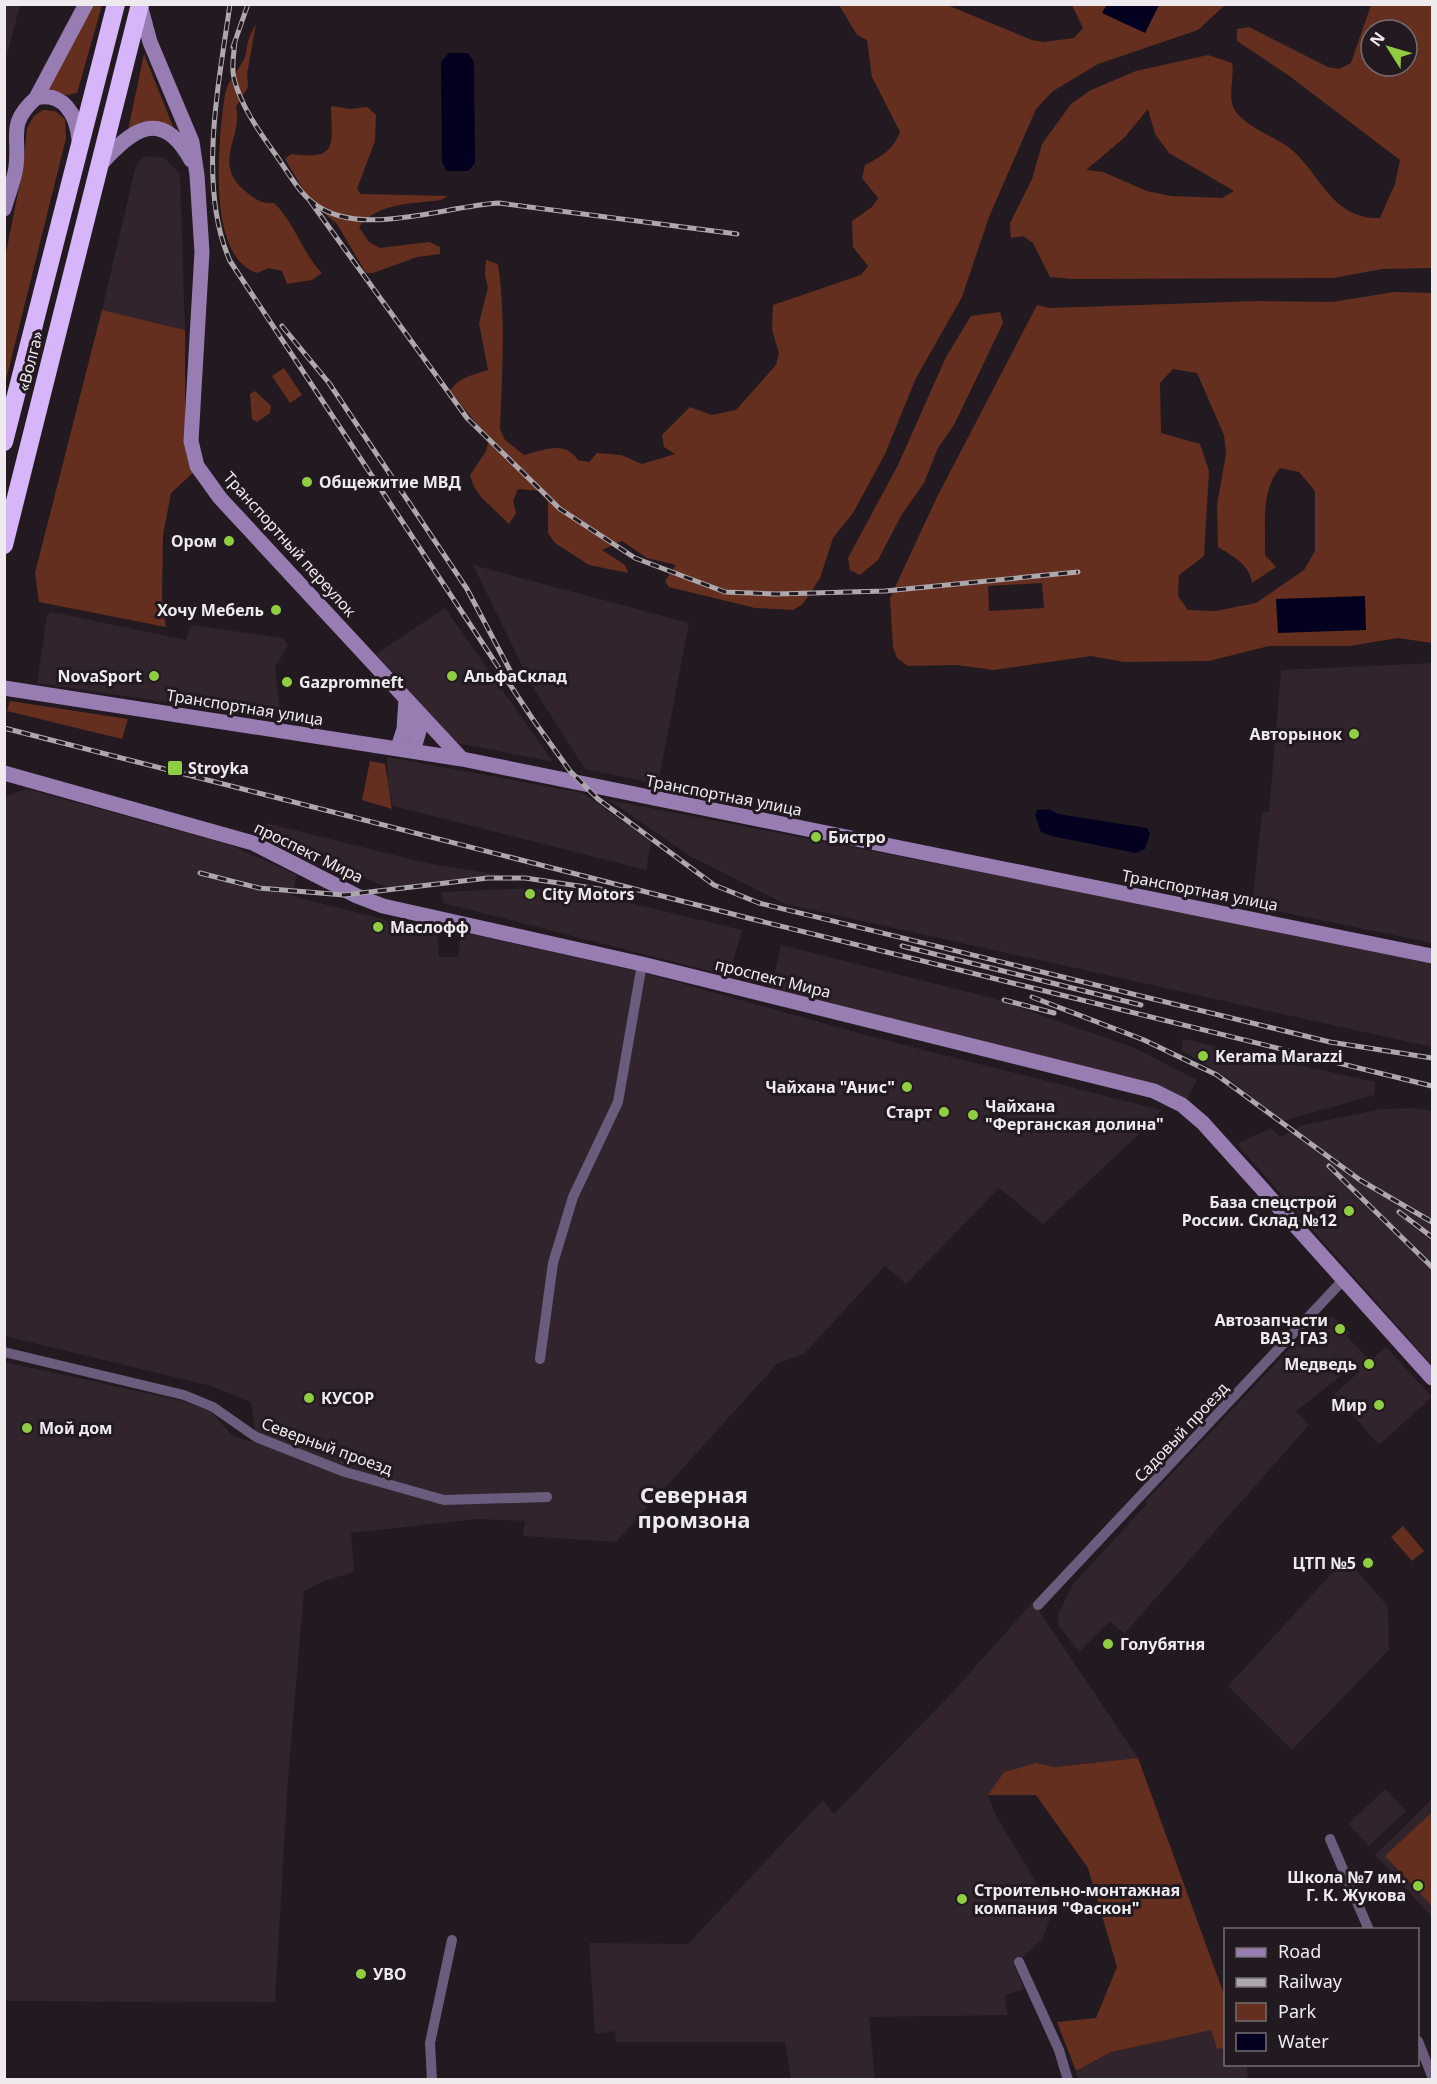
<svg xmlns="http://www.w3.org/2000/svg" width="1437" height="2084" font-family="'Noto Sans',sans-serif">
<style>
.built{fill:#31242d}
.green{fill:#642f1f;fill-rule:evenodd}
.water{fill:#030020}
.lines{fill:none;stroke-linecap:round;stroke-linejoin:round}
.street{stroke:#6b5b7c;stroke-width:10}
.secondary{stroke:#987db3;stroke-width:15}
.highway{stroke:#d6b5f9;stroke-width:18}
.rail-casing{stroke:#aea8ac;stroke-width:5}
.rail{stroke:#221a20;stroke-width:3;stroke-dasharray:9;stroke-linecap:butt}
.poi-dot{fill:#90cd41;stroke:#221a20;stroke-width:2}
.labels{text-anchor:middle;stroke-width:6;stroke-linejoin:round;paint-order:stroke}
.street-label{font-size:16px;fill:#efeaed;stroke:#221a20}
.poi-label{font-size:16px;font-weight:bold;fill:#efeaed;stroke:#221a20;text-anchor:start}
.district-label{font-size:22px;font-weight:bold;fill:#efeaed;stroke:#221a20}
</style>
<rect width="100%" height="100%" fill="#221a20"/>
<path class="built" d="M5,4L20,5L5,63L4,5Z
M144,156L164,158L180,174L185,330L102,310L136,165Z
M473,565L689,623L658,784L585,769L532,686Z
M445,608L553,762L457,743L376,654Z
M52,612L186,640L191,625L283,638L288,645L275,667L280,711L266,717L37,683L47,615Z
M1432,663V943L1252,906L1262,812H1269L1281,670Z
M387,757L583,793L651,842L646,870L393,806L388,786Z
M27,789L230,845L297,875L292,896L437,933L439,957H458L461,932L641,972L873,1037L1161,1110L1151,1123L1043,1224L999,1188L906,1284L885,1266L804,1354L778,1363L616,1542L523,1536L525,1521L477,1519L351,1533L354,1572L324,1581L304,1591L288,1778L275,2002L5,2001V1362L183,1401L211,1412L233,1436L257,1443L251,1402L211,1386L5,1336V805L7,796Z
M609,800L1432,960V1047L785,904L690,856Z
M266,823L426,863L517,878V882L475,879L391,889L263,836Z
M533,888L605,897L742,930L729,976L443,903L441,892Z
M781,945L992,998L1135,1048L1197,1080L1186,1101L771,990Z
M1183,1039L1375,1082L1374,1095L1283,1121L1226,1077L1181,1050Z
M1416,1108L1432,1111V1365L1237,1144L1271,1128L1280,1137L1303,1125L1382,1109Z
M1332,1316L1350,1332L1347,1336L1370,1361L1386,1347L1432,1397L1379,1445L1334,1394L1359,1372L1354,1366L1296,1411L1309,1425L1124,1634L1110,1621L1079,1652L1059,1626L1058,1613L1074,1583L1147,1504L1146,1501L1310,1327Z
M1346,1558L1388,1607L1389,1650L1292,1750L1228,1686Z
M1033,1602L1138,1758L1055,1767L1036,1763L1004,1772L988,1795L995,1814L1053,1910L1043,1938L1014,1966L1024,1989L1004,1996L1008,2015L869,2017L875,2079H791L785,2042H616L615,2031L595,2034L589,1943L688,1944L823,1800L834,1814L952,1693Z
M1385,1789L1406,1811L1369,1846L1348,1824Z
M1432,1799V1917L1375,1855Z
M1211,2029L1217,2049L1225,2048L1226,2064L1246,2065L1248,2079H1077L1076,2071L1111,2052Z"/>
<path class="green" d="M92,5H102L77,93L62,96L44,89Z
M839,5H947L1032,40L1044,42L1074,38L1083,28L1072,5H1225L1198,30L1098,64L1053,91L1036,109L989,217L962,297L916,378L885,454L853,513L833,538L820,578L803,604L793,610L755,608L669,587L665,581L676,565L647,558L622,541L602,550L625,565L628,573L589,565L555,543L548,533V502L541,491L518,489L513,501L516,513L509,524L481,497L474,487L470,475L486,451L489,439L450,391C459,377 473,375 488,370L479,323L488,288L485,275L486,260L498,264C506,318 502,374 500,429L505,440L524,455C545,450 564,440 578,460L589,462L597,453L621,455L642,464L675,454L664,447L662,435L690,407L712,415L736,410L776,365L779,353L772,330L773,305L861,275L868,266L853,247L852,221L872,207L878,198L862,178L865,165C882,156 893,150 900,132L872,77L867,40L857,35Z
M1371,5H1432V268L1383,269L1333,278L1073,279L1050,277L1033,243L1023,236L1011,238L1010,223L1032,179L1042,144L1071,104L1091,90L1136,71L1208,55L1232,63C1235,78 1226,99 1236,112C1250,130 1277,137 1292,150C1320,174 1333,220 1380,218L1395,184L1400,160L1288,75L1237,41V29L1249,27L1328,67L1339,69L1351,63ZM1371,30H1407V66H1371ZM1148,109L1155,134L1169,153L1234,191L1222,198L1171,196L1147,191L1103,172L1086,170L1124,138Z
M256,24L247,74L248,87L236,107C244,135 211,163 245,191C255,199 261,204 274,203C295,223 302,253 322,273L312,280L287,284L282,271L269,268L257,273C211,258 218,165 221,126C223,114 223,96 228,85C233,75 243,65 246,53C248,39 249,36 256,24Z
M144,54L174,129L128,130Z
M331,106L350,109L367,107L376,115L375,141L357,189L361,194L448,196L441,200C413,204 378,202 359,227L369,242L380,248L429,242L440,247V254L417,257L373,273H366L337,224L310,201L285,159L291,154C338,160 332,147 331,106Z
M43,110L55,111L65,119L66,138L5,384V258L23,168L27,128L34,116Z
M1394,292L1432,293V643L1398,638L1349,646H1269L1209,661L1124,662L1091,656L994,670L956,665L908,666L897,658L893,647L890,598L937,497L1037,305L1049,308L1259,301L1332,302ZM1173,369L1197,373L1224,435L1226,454L1217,505L1218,547C1233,556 1250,565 1252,583L1276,567L1265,555C1266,526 1260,491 1280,468L1299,472L1315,491V551L1304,570L1256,603L1216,611L1188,610L1178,596L1179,575L1204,556L1209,471L1200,444L1161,433L1160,383ZM1042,583L1044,608L989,611L988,586Z
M102,310L185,330V436L195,471L171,493L163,535L162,596L166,627L39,602L35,573Z
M1000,312L1003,323L954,425L938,448L924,483L902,514L878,560L860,575L850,570L848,558L898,465L946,357L971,316Z
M284,368L302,395L290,403L272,376Z
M255,391L271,406L270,413L257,422L252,419L250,394Z
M10,701L128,719L122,739L7,711Z
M370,761L385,764L392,809L362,800Z
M1403,1526L1424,1551L1412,1561L1391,1537Z
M1138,1758L1225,1997V2048L1217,2049L1211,2030L1111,2052L1076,2071L1057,2022L1096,2018L1117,1967L1088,1868L1036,1795H988L1004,1772L1036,1763L1055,1767Z
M1432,1812V1906L1385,1856Z"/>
<path class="water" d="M1107,4H1159V5L1145,33L1102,13Z
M449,53H468L474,62L475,163L468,171H447L442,162L441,62Z
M1365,596L1366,630L1278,633L1276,599Z
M1049,809L1058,814L1147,828L1150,834L1145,849L1136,853L1052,836L1041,832L1035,815L1037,810Z"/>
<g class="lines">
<path class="street" d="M4,1352L184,1395L213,1407L256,1437L345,1472L444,1500L547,1497
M540,1359L553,1263L573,1197L618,1102L642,964
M1038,1605L1345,1278
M1330,1839L1369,1930
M1019,1962L1059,2050L1068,2080
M1418,2041L1432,2076
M432,2080L430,2043L452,1940"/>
<path class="secondary" d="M140,5L150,42L192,142L197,175L202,252L191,441L197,466L220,498L462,759
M36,98C63,91 77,115 79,140
M100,165C131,130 161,106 191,160
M4,209C8,195 14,181 16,167C20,135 7,124 36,98L86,4
M4,688L462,759L1432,956
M398,748L404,729L406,699
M413,751L419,731V714
M4,773L253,843L357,896L383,906L642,964L1154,1091L1182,1105L1203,1123L1432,1378"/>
<path class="highway" d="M4,442L116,4
M4,545L140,4"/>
<defs>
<path id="rail" d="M230,4C219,83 197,186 230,261L532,718L570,771L598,799L714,885L759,903L1330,1042L1432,1058
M235,41C234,53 231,67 234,78C240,104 258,130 273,151C285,167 296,189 312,202C358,240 443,206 499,203L737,234
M233,47L248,4
M310,201L467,418L560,509L635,558L725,592L776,594L885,591L1078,572
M282,326L329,383L467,589L513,676
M4,728L752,919L1432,1086
M200,873L259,888L344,895L488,878H525L606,890
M902,946L1141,1005
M1032,997L1144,1040L1217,1075L1360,1180L1432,1222
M1004,1000L1054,1013
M1329,1166L1432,1267
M1399,1212L1432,1237"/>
</defs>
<use href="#rail" class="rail-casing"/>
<use href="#rail" class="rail"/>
</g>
<g class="poi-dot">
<circle cx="307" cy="482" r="6"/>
<circle cx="229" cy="541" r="6"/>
<circle cx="276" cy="610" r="6"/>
<circle cx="154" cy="676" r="6"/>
<circle cx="452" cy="676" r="6"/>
<circle cx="287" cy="682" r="6"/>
<circle cx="1354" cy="734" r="6"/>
<rect x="167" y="760" width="16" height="16" rx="3"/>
<circle cx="816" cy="837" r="6"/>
<circle cx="530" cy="894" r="6"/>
<circle cx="378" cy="927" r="6"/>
<circle cx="1203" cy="1056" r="6"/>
<circle cx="907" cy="1087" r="6"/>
<circle cx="944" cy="1112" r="6"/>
<circle cx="973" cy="1115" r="6"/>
<circle cx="1349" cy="1211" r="6"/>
<circle cx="1340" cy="1329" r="6"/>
<circle cx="1369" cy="1364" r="6"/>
<circle cx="309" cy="1398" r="6"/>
<circle cx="1379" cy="1405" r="6"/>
<circle cx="27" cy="1428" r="6"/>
<circle cx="1368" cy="1563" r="6"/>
<circle cx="1108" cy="1644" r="6"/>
<circle cx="1418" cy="1886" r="6"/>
<circle cx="962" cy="1899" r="6"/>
<circle cx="361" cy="1974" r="6"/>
</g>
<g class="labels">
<g class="street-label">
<text transform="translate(30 361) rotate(-76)" y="6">«Волга»</text>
<text transform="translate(290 544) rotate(48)" y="6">Транспортный переулок</text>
<text transform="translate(245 707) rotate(9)" y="6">Транспортная улица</text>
<text transform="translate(724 795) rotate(11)" y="6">Транспортная улица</text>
<text transform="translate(309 852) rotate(26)" y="6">проспект Мира</text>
<text transform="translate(1200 890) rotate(11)" y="6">Транспортная улица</text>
<text transform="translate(773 978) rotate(14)" y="6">проспект Мира</text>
<text transform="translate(1181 1432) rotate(-47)" y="6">Садовый проезд</text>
<text transform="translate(327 1446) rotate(20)" y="6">Северный проезд</text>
</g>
<g class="poi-label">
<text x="319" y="488">Общежитие МВД</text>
<text x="217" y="547" text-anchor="end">Ором</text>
<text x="264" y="616" text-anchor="end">Хочу Мебель</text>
<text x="142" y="682" text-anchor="end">NovaSport</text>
<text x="464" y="682">АльфаСклад</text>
<text x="299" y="688">Gazpromneft</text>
<text x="1342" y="740" text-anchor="end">Авторынок</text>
<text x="188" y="774">Stroyka</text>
<text x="828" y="843">Бистро</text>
<text x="542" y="900">City Motors</text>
<text x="390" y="933">Маслофф</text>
<text x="1215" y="1062">Kerama Marazzi</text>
<text x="895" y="1093" text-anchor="end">Чайхана "Анис"</text>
<text x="985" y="1112">Чайхана<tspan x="985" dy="18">"Ферганская долина"</tspan></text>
<text x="932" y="1118" text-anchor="end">Старт</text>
<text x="1337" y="1208" text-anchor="end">База спецстрой<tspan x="1337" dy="18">России. Склад №12</tspan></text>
<text x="1328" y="1326" text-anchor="end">Автозапчасти<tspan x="1328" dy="18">ВАЗ, ГАЗ</tspan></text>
<text x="1357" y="1370" text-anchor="end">Медведь</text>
<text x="321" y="1404">КУСОР</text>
<text x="1367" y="1411" text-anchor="end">Мир</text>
<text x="39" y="1434">Мой дом</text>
<text x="1356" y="1569" text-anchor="end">ЦТП №5</text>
<text x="1120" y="1650">Голубятня</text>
<text x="1406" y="1883" text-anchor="end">Школа №7 им.<tspan x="1406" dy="18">Г. К. Жукова</tspan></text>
<text x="974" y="1896">Строительно-монтажная<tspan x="974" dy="18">компания "Фаскон"</tspan></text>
<text x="373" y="1980">УВО</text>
</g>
<g class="district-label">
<text x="694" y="1503">Северная<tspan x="694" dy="25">промзона</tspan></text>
</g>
</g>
<rect width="1437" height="2084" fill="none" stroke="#efeaed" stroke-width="12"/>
<rect x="1224" y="1928" width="195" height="138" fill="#221a20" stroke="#746d72" stroke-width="1.5"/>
<rect x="1236" y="1948" width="30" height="9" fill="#987db3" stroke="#746d72" stroke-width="1.5"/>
<text x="1278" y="1958" font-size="18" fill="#efeaed">Road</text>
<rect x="1236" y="1978" width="30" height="9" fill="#aea8ac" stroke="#746d72" stroke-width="1.5"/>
<text x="1278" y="1988" font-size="18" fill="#efeaed">Railway</text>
<rect x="1236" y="2003" width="30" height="18" fill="#642f1f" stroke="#746d72" stroke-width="1.5"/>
<text x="1278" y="2018" font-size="18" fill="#efeaed">Park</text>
<rect x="1236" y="2033" width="30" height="18" fill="#030020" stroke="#746d72" stroke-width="1.5"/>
<text x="1278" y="2048" font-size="18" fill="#efeaed">Water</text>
<g transform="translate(1389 48) rotate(307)"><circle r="28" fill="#221a20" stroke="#746d72" stroke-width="1.5"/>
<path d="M0-4.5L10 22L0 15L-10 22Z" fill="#90cd41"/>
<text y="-9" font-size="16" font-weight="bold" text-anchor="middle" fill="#efeaed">N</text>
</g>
</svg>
